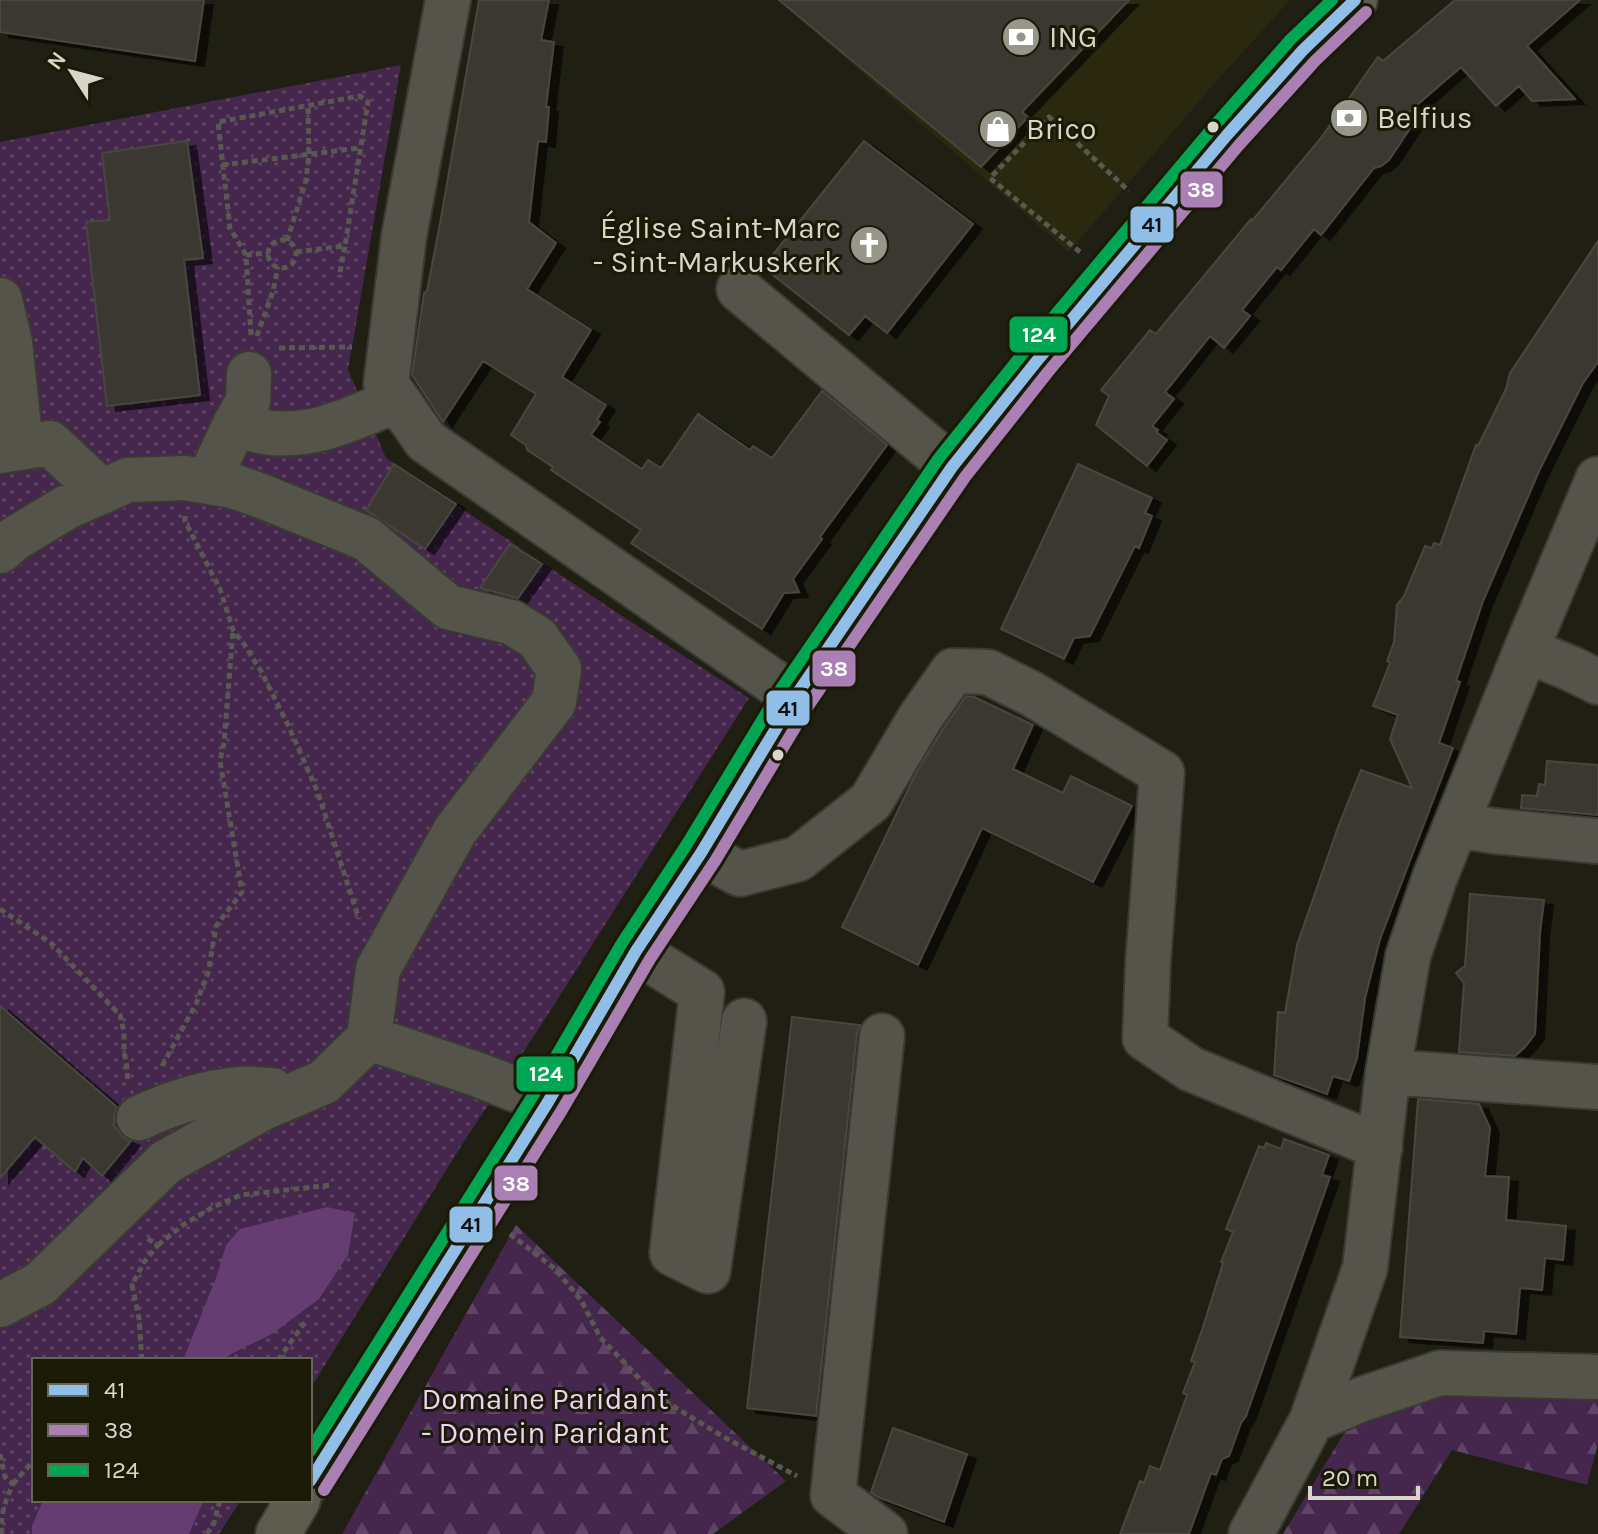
<svg xmlns="http://www.w3.org/2000/svg" width="1598" height="1534" font-family="Karla,sans-serif">
<style>
.built{fill:#2a290f}
.forest{fill:url(#forest-firs)}
.park{fill:url(#park-dots)}
.water{fill:#663d72}
.building{fill:#3a3931;stroke:#48473d;stroke-width:2;filter:url(#shadow)}
.lines{fill:none;stroke-linecap:round;stroke-linejoin:round}
.minor-casing{stroke:#3a3a32;stroke-width:48}
.major-casing{stroke:#3a3a32;stroke-width:48}
.path{stroke:#5a5951;stroke-width:5;stroke-dasharray:6 4;stroke-linecap:butt}
.minor{stroke:#54544b;stroke-width:44}
.major{stroke:#5c5b4d;stroke-width:44}
.bus-1-casing{stroke:#1b1a06;stroke-width:18}
.bus-2-casing{stroke:#1b1a06;stroke-width:18}
.bus-3-casing{stroke:#1b1a06;stroke-width:18}
.bus-1{stroke:#91bee7;stroke-width:12}
.bus-2{stroke:#aa80b4;stroke-width:12}
.bus-3{stroke:#00a651;stroke-width:12}
.bus-dot{fill:#d7d6ca;stroke:#1b1a06;stroke-width:3}
.labels{text-anchor:middle;stroke-width:6;stroke-linejoin:round;paint-order:stroke}
.poi-label{font-size:30px;fill:#d7d6ca;stroke:#1b1a06;text-anchor:start}
.park-label{font-size:30px;fill:#ecd2f4;stroke:#1b1a06}
.line-badge{stroke:#1b1a06;stroke-width:3}
.badge-label{font-size:22px;text-anchor:middle;font-weight:bold;fill:#fff}
.pale-badge-label{font-size:22px;text-anchor:middle;font-weight:bold;fill:#111}
</style>
<defs>
<pattern id="forest-firs" width="22" height="20" patternUnits="userSpaceOnUse" patternTransform="scale(2)"><rect width="22" height="20" fill="#45264d"/><path d="M5 1l3.5 6h-7zM16 11l3.5 6h-7z" fill="#5f4565"/></pattern>
<pattern id="park-dots" width="8" height="8" patternUnits="userSpaceOnUse" patternTransform="scale(2)"><rect width="8" height="8" fill="#45264d"/><path d="M2 2h.1M6 6h.1" fill="none" stroke="#5f4565" stroke-width="1.8" stroke-linecap="round"/></pattern>
<filter id="shadow"><feDropShadow dx="9" dy="5" stdDeviation="0" flood-color="#0009"/></filter>
</defs>
<rect width="100%" height="100%" fill="#201f14"/>
<path class="built" d="M778,0H1290L1214,84L1069,252Z"/>
<path class="forest" d="M516,1225L786,1481L713,1534H342Z
M1441,1385L1598,1392V1444L1587,1485L1452,1450L1399,1534H1283L1358,1410Z"/>
<path class="park" d="M401,65L348,370L386,458L625,618L749,698L545,1019L463,1143L310,1389V1360H34V1500H241L219,1534H0V142Z"/>
<path class="water" d="M327,1207L355,1213L348,1255L319,1299L272,1334L229,1355L225,1360H183L216,1278L226,1245L240,1229Z
M43,1500H204L189,1534H32V1526Z"/>
<path class="building" d="M0,0H204L195,61L0,32Z
M479,0H549L541,40L554,42L546,107H549L546,142L538,141L529,222L556,243L527,289L591,330L562,377L606,405L597,420L600,422L591,435L642,469L648,460L661,468L698,414L750,450L753,446L772,458L822,391L887,445L820,537L822,539L793,579L799,592L784,593L762,629L631,543L641,530L551,470L553,467L527,450L526,445L511,435L536,394L483,361L443,422L412,375L424,293L427,291L441,218Z
M779,0H1129L1022,112L1028,117L981,167Z
M1455,0H1580L1527,46L1575,99L1532,101L1519,86L1496,106L1461,67L1403,117L1413,124L1389,160L1381,166L1374,168L1321,235L1314,229L1281,270L1277,267L1242,310L1250,316L1224,348L1210,336L1165,392L1174,399L1152,426L1158,430L1156,432L1167,440L1147,466L1096,425L1109,396L1101,390L1150,330L1156,334L1251,219L1252,221L1321,138L1378,57L1383,61Z
M187,141L203,258L184,260L200,395L107,406L86,222L110,220L102,153Z
M864,141L973,224L887,333L865,316L849,335L763,267Z
M1598,241V362L1583,383L1539,471L1483,601L1456,681L1460,682L1439,743L1453,748L1380,939L1365,998L1357,1058L1349,1081L1333,1076L1327,1094L1274,1075L1278,1012L1285,1013L1297,945L1338,827L1361,770L1412,788L1390,739L1398,715L1373,706L1390,663L1387,661L1394,642L1397,605L1404,596L1425,546L1432,548L1434,543L1440,545L1476,445L1478,446L1506,389L1510,373Z
M394,464L456,504L425,549L366,510Z
M1078,464L1152,498L1145,513L1152,516L1139,548L1135,546L1090,636L1074,638L1064,659L1001,629Z
M510,544L542,564L518,598L480,588Z
M966,696L974,697L1033,725L1013,769L1063,793L1071,776L1132,806L1093,882L982,828L918,965L842,927L916,773L941,732Z
M1547,761L1598,765V815L1521,808L1522,795L1537,796L1539,784L1545,785Z
M1470,894L1544,900L1540,933L1535,1034L1525,1047L1515,1056L1459,1052L1464,983L1456,973L1465,966Z
M0,1006L117,1107L114,1115L115,1122L113,1124L124,1138L131,1141L102,1176L83,1158L75,1172L35,1137L0,1178Z
M792,1017L860,1025L857,1033L816,1416L747,1408Z
M1418,1099L1479,1104L1490,1128L1485,1176L1509,1177L1506,1220L1566,1226L1563,1260L1545,1258L1542,1290L1520,1288L1516,1334L1484,1331L1483,1343L1400,1337Z
M1284,1139L1329,1155L1322,1175L1330,1177L1246,1416L1241,1423L1229,1456L1222,1459L1216,1475L1211,1473L1189,1534H1120L1140,1481L1144,1483L1150,1466L1160,1470L1187,1395L1183,1393L1195,1362L1191,1361L1203,1327L1223,1263L1221,1262L1233,1232L1226,1229L1259,1146L1264,1148L1266,1143L1281,1149Z
M893,1428L967,1454L944,1522L878,1497L871,1492Z"/>
<g class="lines">
<defs>
<path id="minor" d="M448,0L404,236L386,384L426,441L795,697
M739,289L952,467
M0,300L10,342L21,446
M235,424L248,401L249,374
M0,451L50,443L102,492
M208,482L235,424C247,427 259,432 271,433C319,437 355,417 397,400
M0,551L14,539L67,507L128,480L185,478L233,486L264,497L367,539L448,607L511,622L537,638L559,669L554,702L455,831L378,969L369,1038
M1526,650L1572,669L1598,682
M1457,825L1494,831L1598,841
M701,853L740,874L798,859L871,801L920,718L953,671L988,672L1032,694L1162,773L1148,963L1145,1038L1191,1069L1380,1147
M636,951L702,992L672,1253L708,1271L744,1021
M882,1036L833,1495L885,1534
M1388,1072L1598,1087
M139,1118C171,1103 205,1092 241,1089C251,1088 262,1090 272,1090L282,1100
M0,1305L40,1284L166,1162L263,1108L324,1082L369,1038L476,1074L548,1102
M1312,1420L1360,1400L1440,1373L1598,1377
M1251,1534L1312,1420L1365,1268L1388,1072L1408,956L1435,877L1526,650L1598,479"/>
<path id="major" d="M310,1481L480,1211L548,1102L636,951L701,853L795,697L952,467L1036,362L1227,135L1303,50L1355,0
M278,1534L298,1500"/>
</defs>
<use href="#minor" class="minor-casing"/>
<use href="#major" class="major-casing"/>
<path class="path" d="M222,165L360,148
M268 254a14 14 0 1 1 28 0a14 14 0 1 1-28 0Z
M287,241L306,180L309,155L308,106
M296,252L345,246L339,277
M1080,252L990,178L1049,117L1129,191
M246,255L230,228L218,122L360,96L368,102L345,246
M251,335L246,255L268,253
M257,336L273,291L278,267
M279,348L352,347
M185,516V521L220,589L233,630L244,644L261,671L289,727L318,793L359,919
M0,909L51,943L120,1015L124,1032V1052L128,1073L127,1079
M162,1066L196,1004L208,973L216,926L242,892L220,761L224,743L233,630
M510,1234L555,1269L581,1300L600,1337L655,1395L722,1436L797,1476
M158,1245L183,1225L213,1207L241,1195L332,1185
M142,1360L139,1318L132,1285L144,1262L158,1245L145,1237
M278,1360L305,1322
M0,1454L5,1477L13,1484C5,1501 0,1515 2,1534
M13,1484L34,1460
M207,1534L214,1523L220,1500"/>
<use href="#minor" class="minor"/>
<use href="#major" class="major"/>
<defs>
<path id="bus-1" d="M310,1481L548,1102L636,951L701,853L795,697L952,467L1036,362L1227,135L1303,50L1355,0"/>
<path id="bus-2" d="M324,1490L562,1110L650,959L715,861L808,706L965,477L1048,372L1239,145L1315,61L1366,12"/>
<path id="bus-3" d="M310,1451L534,1094L622,943L687,844L781,689L939,458L1024,352L1215,125L1291,39L1332,0"/>
</defs>
<use href="#bus-1" class="bus-1-casing"/>
<use href="#bus-2" class="bus-2-casing"/>
<use href="#bus-3" class="bus-3-casing"/>
<use href="#bus-1" class="bus-1"/>
<use href="#bus-2" class="bus-2"/>
<use href="#bus-3" class="bus-3"/>
</g>
<defs>
<symbol id="bank-disc" viewBox="-11 -11 22 22"><circle r="9.5" fill="#97968a" stroke="#1b1a06"/><path d="M-6-4H6V4H-6ZM0-2.3a2.3 2.3 0 1 0 0 4.6a2.3 2.3 0 1 0 0-4.6Z" fill="#fff"/></symbol>
<symbol id="shop-disc" viewBox="-11 -11 22 22"><circle r="9.5" fill="#97968a" stroke="#1b1a06"/><path d="M-5-2.5h2.3a2.7 3.5 0 0 1 5.4 0H5L5.5 6h-11ZM-1.5-2.5h3a1.5 2.3 0 0 0-3 0Z" fill="#fff"/></symbol>
<symbol id="church-disc" viewBox="-11 -11 22 22"><circle r="9.5" fill="#97968a" stroke="#1b1a06"/><path d="M-1.2-6h2.4v3.5h3.3v2.4h-3.3V6h-2.4V-.1h-3.3v-2.4h3.3Z" fill="#fff"/></symbol>
</defs>
<g fill-rule="evenodd">
<use href="#bank-disc" x="999" y="15" width="44" height="44"/>
<use href="#bank-disc" x="1327" y="96" width="44" height="44"/>
<use href="#shop-disc" x="976" y="107" width="44" height="44"/>
<use href="#church-disc" x="847" y="223" width="44" height="44"/>
</g>
<g class="bus-dot">
<circle cx="1213" cy="127" r="7"/>
<circle cx="778" cy="755" r="7"/>
</g>
<g class="labels">
<g class="poi-label">
<text x="1049" y="47">ING</text>
<text x="1377" y="128">Belfius</text>
<text x="1026" y="139">Brico</text>
<text x="841" y="238" text-anchor="end">Église Saint-Marc<tspan x="841" dy="34">- Sint-Markuskerk</tspan></text>
</g>
<g class="park-label">
<text x="545" y="1409">Domaine Paridant<tspan x="545" dy="34">- Domein Paridant</tspan></text>
</g>
</g>
<g class="line-badge">
<rect x="1179" y="170" width="45" height="39" rx="8" fill="#aa80b4"/>
<rect x="1129" y="205" width="46" height="39" rx="8" fill="#91bee7"/>
<rect x="1008" y="315" width="61" height="39" rx="8" fill="#00a651"/>
<rect x="811" y="649" width="46" height="39" rx="8" fill="#aa80b4"/>
<rect x="765" y="689" width="46" height="38" rx="8" fill="#91bee7"/>
<rect x="515" y="1055" width="61" height="38" rx="8" fill="#00a651"/>
<rect x="493" y="1164" width="46" height="38" rx="8" fill="#aa80b4"/>
<rect x="448" y="1205" width="46" height="39" rx="8" fill="#91bee7"/>
</g>
<g class="badge-label">
<text x="1201" y="197">38</text>
<text x="1039" y="342">124</text>
<text x="834" y="676">38</text>
<text x="546" y="1081">124</text>
<text x="516" y="1191">38</text>
</g>
<g class="pale-badge-label">
<text x="1152" y="232">41</text>
<text x="788" y="716">41</text>
<text x="471" y="1232">41</text>
</g>
<rect x="32" y="1358" width="280" height="144" fill="#1b1a06" stroke="#666554" stroke-width="2"/>
<rect x="48" y="1384" width="40" height="12" fill="#91bee7" stroke="#666554" stroke-width="2"/>
<text x="104" y="1398" font-size="24" fill="#d7d6ca">41</text>
<rect x="48" y="1424" width="40" height="12" fill="#aa80b4" stroke="#666554" stroke-width="2"/>
<text x="104" y="1438" font-size="24" fill="#d7d6ca">38</text>
<rect x="48" y="1464" width="40" height="12" fill="#00a651" stroke="#666554" stroke-width="2"/>
<text x="104" y="1478" font-size="24" fill="#d7d6ca">124</text>
<g transform="translate(72 72) rotate(306)" stroke="#1b1a06" stroke-width="6" paint-order="stroke">
<path d="M0-6L14 30L0 20L-14 30Z" fill="#d7d6ca"/>
<text y="-12" font-size="22" font-weight="bold" text-anchor="middle" fill="#d7d6ca">N</text>
</g>
<path d="M1310 1486v12h108v-12" fill="none" stroke="#d7d6ca" stroke-width="4"/>
<text x="1322" y="1486" font-size="24" fill="#d7d6ca" stroke="#1b1a06" stroke-width="6" paint-order="stroke">20 m</text>
</svg>
